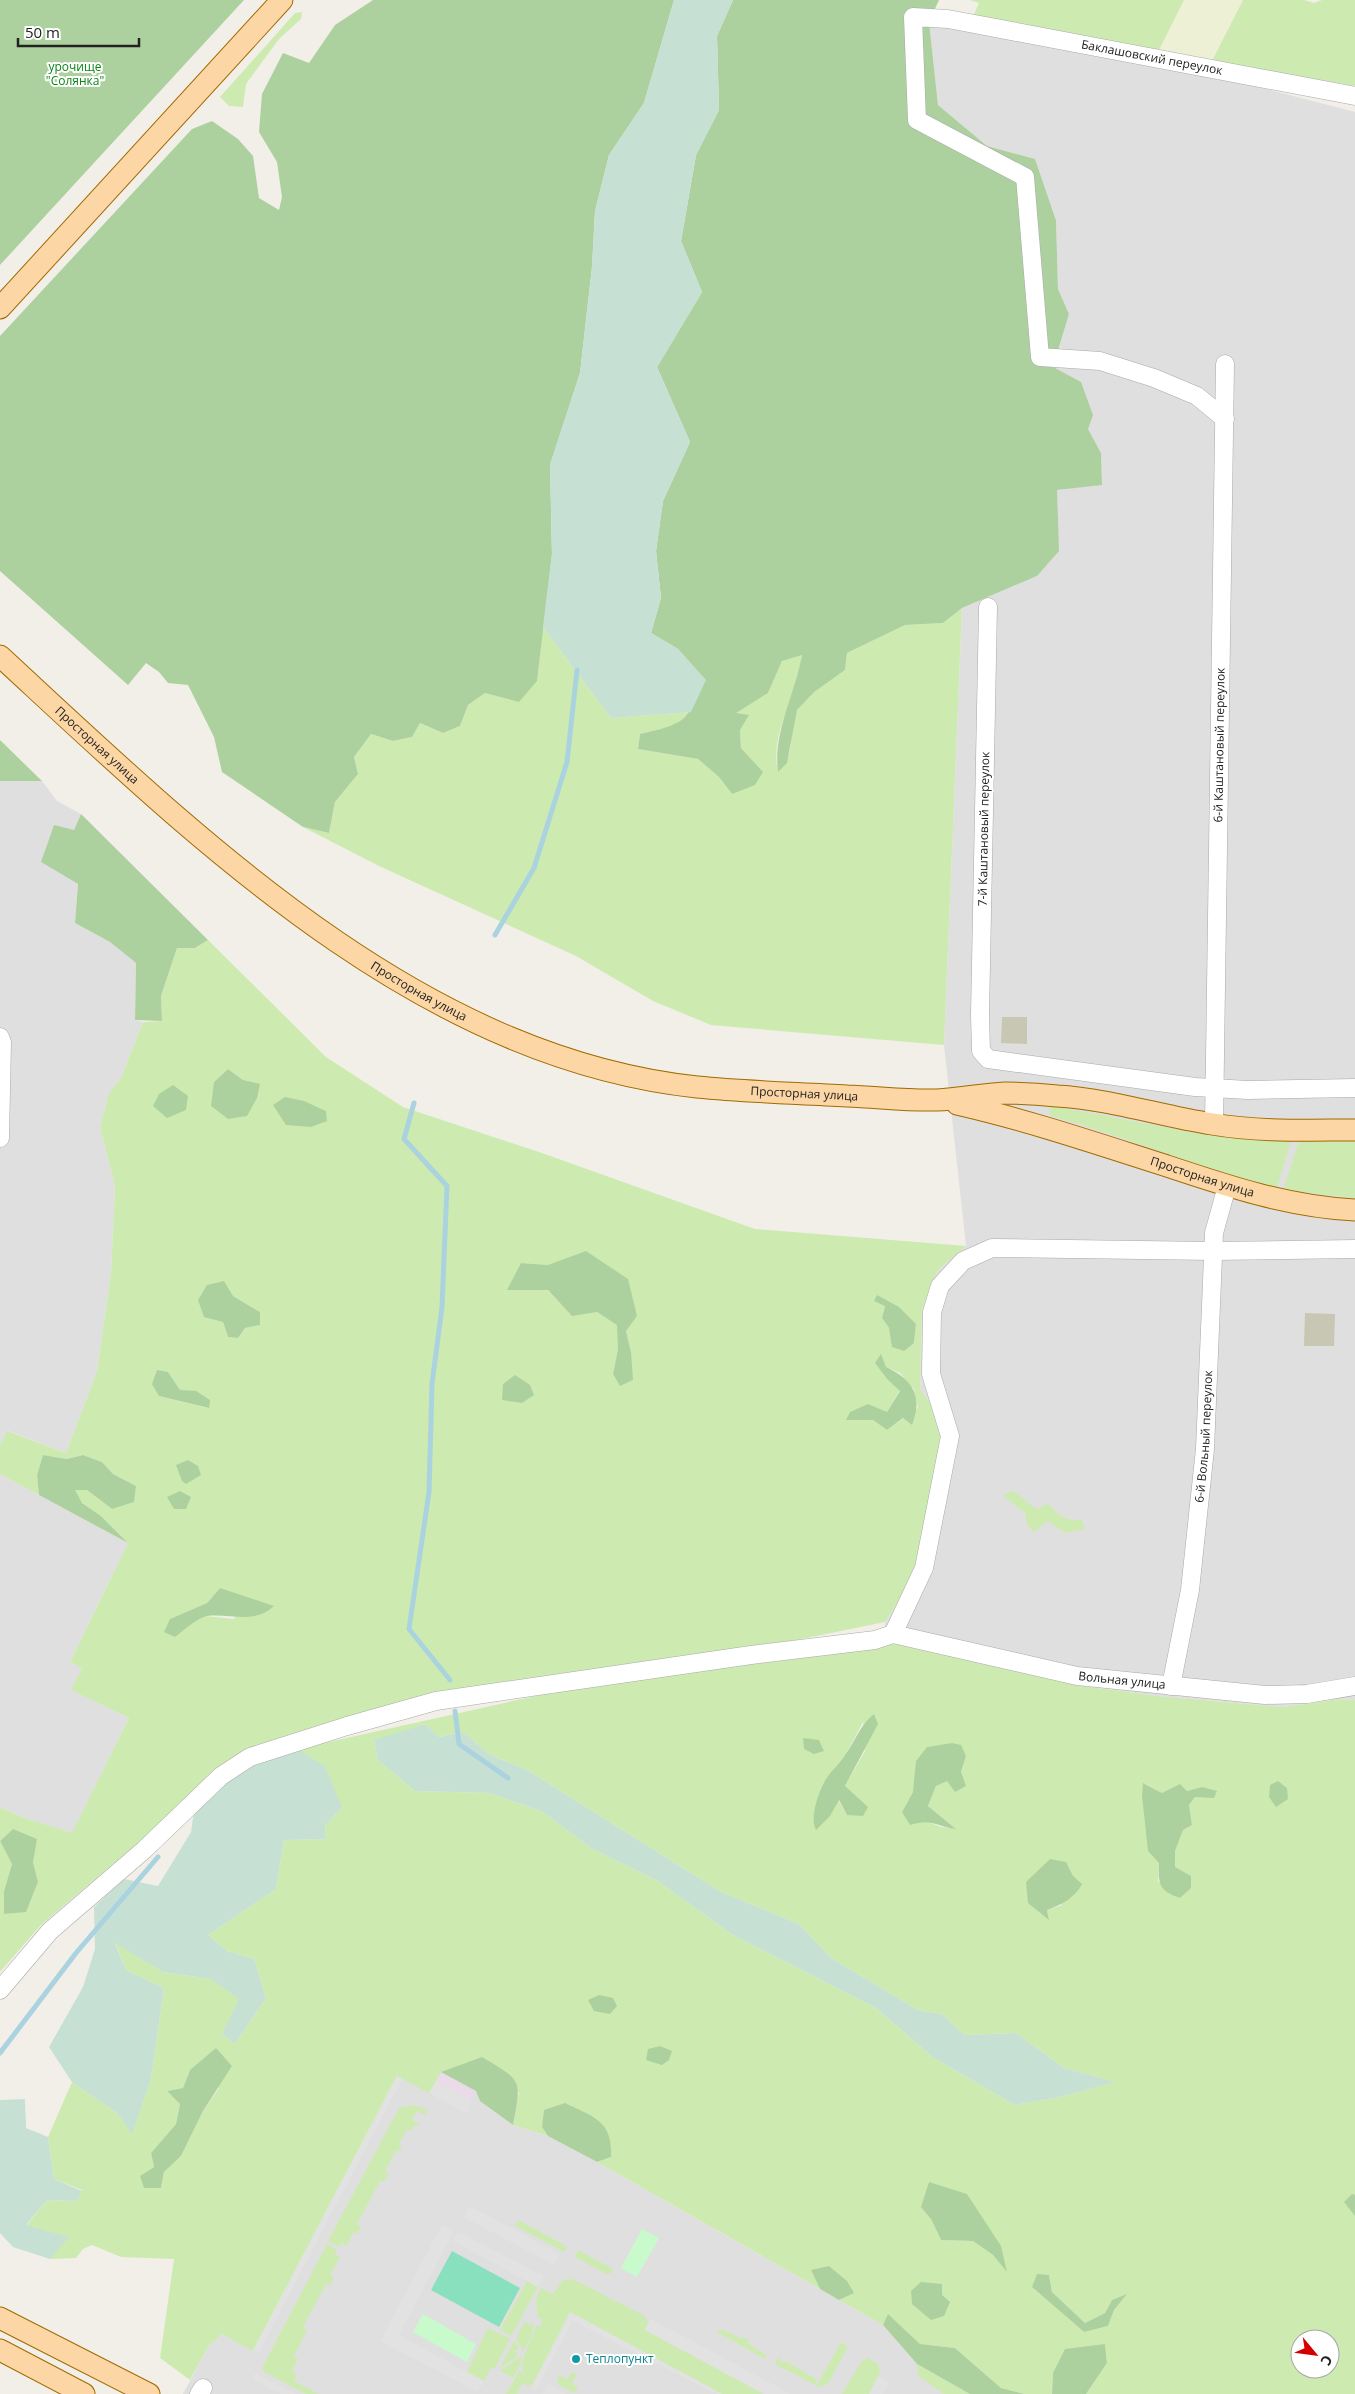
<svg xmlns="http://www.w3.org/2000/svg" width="1355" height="2394" font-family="'Open Sans',sans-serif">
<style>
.residential{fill:#e0dfdf}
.industrial{fill:#ebdbe8}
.construction{fill:#c7c7b4}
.farmland{fill:#eef0d5}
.grass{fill:#cdebb0;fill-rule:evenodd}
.forest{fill:#add19e}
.wetland{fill:#c6e0d4}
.park{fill:#c8facc}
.pitch{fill:#88e0be}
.parking{fill:#e2e2e2}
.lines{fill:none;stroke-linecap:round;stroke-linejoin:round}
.stream{stroke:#aad3df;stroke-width:5}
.minor-casing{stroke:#a9a9a9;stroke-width:19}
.major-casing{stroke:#a06b00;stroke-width:23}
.minor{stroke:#fff;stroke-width:18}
.major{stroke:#fcd6a4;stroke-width:21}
.culture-dot{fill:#0f9aa8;stroke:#fff;stroke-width:2}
.labels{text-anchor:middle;stroke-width:4;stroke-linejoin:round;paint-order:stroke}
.street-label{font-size:12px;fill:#222;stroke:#fff}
.park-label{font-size:12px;fill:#0c8416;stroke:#fff}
.culture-label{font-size:12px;fill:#0d838f;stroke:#fff;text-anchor:start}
</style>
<rect width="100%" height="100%" fill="#f2efe9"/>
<path class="residential" d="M929,22L1258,87L1355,112V1700L1338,1699L1283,1707L1166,1697L1076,1685L949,1656L913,1645L884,1644L885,1622L913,1579L933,1407L920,1390L922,1309L938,1270L966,1246L944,1045L962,608L1037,576L1057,490L1102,484L1101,453L1053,367L1069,314L1058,289L1056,219L1035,159L987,146L938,105Z
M0,781H42L57,801L81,814L74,830L41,862L78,884L75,923L110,942L136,963L135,1020L143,1022L121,1078L109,1094L100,1127L115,1186L111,1273L97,1371L66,1453L8,1431L0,1445Z
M0,1474L128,1543L70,1662L82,1668L72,1690L129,1718L72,1834L22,1817L0,1807Z
M441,2072L476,2091L513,2125L548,2136L597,2162L883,2325L917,2364L970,2394H183L208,2347L222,2334L254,2350L397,2076Z"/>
<path class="industrial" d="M441,2072L476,2091L471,2100L436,2081Z"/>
<path class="construction" d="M1002,1017H1027V1044L1001,1043Z
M1305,1313L1335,1314L1334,1346H1304Z"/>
<path class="farmland" d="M1184,0H1243L1212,61L1158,52Z"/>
<path class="grass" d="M970,0H1184L1158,52L972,19L979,3Z
M1243,0H1304L1314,3L1322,0H1355V86L1212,61Z
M302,12L301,19L279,39L246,84L243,107L229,106L220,97L295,13Z
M962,608L944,1045L711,1025L653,1001L576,956L379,866L303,827L329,833L335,802L358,774L354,757L371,734L393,741L412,737L420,723L443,733L460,726L468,705L485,693L537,681L543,627L611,718L691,712L672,727L640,734L638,749L698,759L719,777L732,794L762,772L741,748L740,730L735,713L768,693L782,661L802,654C801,663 800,673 797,681C788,711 771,739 778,772C798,753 787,730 797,710C806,693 830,681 845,670L847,653L905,625L943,623Z
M208,940L326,1057L403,1107L539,1152L755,1229L966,1246L938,1270L922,1309L920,1389L933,1407L941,1429L938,1454L913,1579L885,1622L772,1645L618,1665L371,1713L232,1758L146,1836L41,1925L0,1972V1807L22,1817L72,1833L129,1718L71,1690L82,1668L70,1662L128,1543L101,1516L82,1503L74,1490H87L112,1509L136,1486L113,1474L102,1462L83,1455L67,1459L43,1455L37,1475L39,1495L0,1474V1445L7,1431L66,1453L97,1371L111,1273L115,1186L100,1127L109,1093L121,1078L143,1022L162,1021L161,996L177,948H195ZM228,1069L243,1080L214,1082ZM521,1263L548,1265L626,1331L631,1352L613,1374L618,1349V1325L597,1312L572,1315ZM233,1296L260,1312V1325L245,1328L238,1338L228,1337L223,1322ZM885,1306L916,1324L914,1343L889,1328L882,1318ZM886,1367L900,1373L914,1389L918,1408L887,1430L873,1420H847L887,1412L900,1390L888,1380ZM168,1372L180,1390L208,1408L159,1396ZM220,1588L245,1598L234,1619L206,1616L170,1619L207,1603ZM13,1829L33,1862L38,1882L26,1911L5,1914L4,1891L12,1864L0,1841Z
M1053,1106L1207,1135L1291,1141L1277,1188C1200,1168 1127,1137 1051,1116L1048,1109Z
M1299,1141H1355V1198L1283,1190Z
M1012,1491C1023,1496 1028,1505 1038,1509L1048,1503C1058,1515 1067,1522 1082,1520L1085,1529L1065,1533L1048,1521L1034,1532L1027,1525L1025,1513L1003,1496Z
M884,1644L913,1645L949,1656L1076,1685L1166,1697L1283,1707L1338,1699L1355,1700V2195H1352L1355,2216V2394H1086L1107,2363L1105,2344L1053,2373L1052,2394H1025L1001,2388L955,2348L920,2344L888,2315L883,2325L839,2300L853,2293L811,2270L820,2289L597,2162L611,2157L542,2127L548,2136L513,2125L519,2092L441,2072L429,2093L397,2076L253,2351L222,2334L208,2347L190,2380L160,2358L174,2259L121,2257L92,2245L83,2249L76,2258L50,2259L68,2237L26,2226L47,2200L77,2201L82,2190L54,2179L48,2137L72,2082L117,2113L132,2133L151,2079L164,1988L126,1970L115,1942L163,1972L211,1979L240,1999L222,2034L235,2044L266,1998L254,1959L227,1951L208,1935L276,1889L284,1840L326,1839L325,1826L342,1807L297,1749L567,1689ZM863,1722L865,1751L845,1786L847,1815L826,1779L846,1754ZM425,1724L438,1737L463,1732L490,1755L527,1770L721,1892L799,1924L831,1958L918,2010L942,2014L964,2035L1016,2033L1064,2068L1114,2082L1060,2097L1015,2105L934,2058L876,2008L733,1935L658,1881L591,1848L543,1812L490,1793L415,1791L378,1760L374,1741ZM966,1756L961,1772L936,1786L928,1806L955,1828L941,1827L902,1812L913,1792ZM1144,1783L1162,1793L1187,1791L1202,1787L1189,1805L1192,1825L1183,1829L1175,1851V1868L1191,1876L1158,1882L1159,1863ZM1026,1882L1062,1905L1047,1910L1049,1919ZM190,2070L219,2088L203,2111L181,2156L164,2172L161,2188L140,2176L154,2167L151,2153L176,2124L180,2104L167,2091L183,2088ZM967,2194L1007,2271L993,2255L973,2241L941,2240L931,2219ZM1049,2275L1052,2292L1085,2323L1105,2313L1112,2300L1126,2295L1114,2310L1108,2326L1084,2332L1032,2287ZM1300,2339H1330V2369H1300Z
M413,2105L428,2110L425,2115L417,2111L412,2120L420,2124L418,2126L415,2124L411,2131L407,2129L399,2144L402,2146L398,2152L396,2150L385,2172L389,2174L384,2182L380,2181L357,2224L361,2227L357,2234L353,2232L347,2246L341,2243L339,2247L328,2241L399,2108Z
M518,2220L561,2243L567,2247L564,2252L515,2226Z
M327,2244L337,2250L335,2254L340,2257L330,2276L334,2278L330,2286L326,2284L303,2327L307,2330L294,2356L298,2359L292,2371L297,2374L294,2381L319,2394H306L264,2372L262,2368Z
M578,2250L613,2269L611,2273L606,2274L575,2257Z
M573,2279L645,2316L648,2322L645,2330L764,2394H722L571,2313L532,2386C510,2370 531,2345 536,2326H541L542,2319L538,2318L536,2299L541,2288L553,2294L563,2280Z
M527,2281L538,2287L511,2336L500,2330Z
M524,2322L534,2325L531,2338L523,2351L516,2339Z
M488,2328L510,2339L495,2368L491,2367L484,2381L467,2372Z
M718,2329L721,2331L722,2329L742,2339L743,2337L749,2340L748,2343L767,2356L765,2359L717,2332Z
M514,2341L519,2348L515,2351L518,2356L500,2368Z
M841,2342L847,2346V2349L829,2382L822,2387L816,2386Z
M521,2356L520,2365L513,2378L500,2371Z
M778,2357L781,2359L780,2361L784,2363L786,2361L817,2380L815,2385L775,2364Z
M868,2358L878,2364L880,2372L869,2394H842L861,2362Z
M917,2364L970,2394H944L918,2376Z
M520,2370L530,2387L522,2383L517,2394H506Z
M572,2372L577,2374L572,2383L578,2387L574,2393L559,2385L557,2379L559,2375L568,2379Z"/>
<path class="forest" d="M0,0H244L0,265Z
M373,0H674L644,103L609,155L595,211L592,267L580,373L550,465L552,555L537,681L519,702L485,693L468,705L460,726L443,733L420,723L412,737L393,741L371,734L354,757L358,774L335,802L329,833L303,827L222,772L214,737L188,685L168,683L159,672L146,663L128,685L0,571V336L192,129L212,121L238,139L253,156L259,198L279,210L282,197L277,162L259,132L262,94L283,53L309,63L335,25Z
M733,0H939L929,22L938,105L987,146L1035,159L1056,220L1058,289L1069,314L1053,367L1081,382L1093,415L1088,429L1101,453L1102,485L1057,490L1059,551L1037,576L962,608L943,623L905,625L847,653L845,670L814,692L797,710L787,763L778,772C773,731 795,695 802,655L782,661L768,693L736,713L749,715L740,730L741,748L763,772L755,785L732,794L719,777L698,759L638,749L640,734C685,724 687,722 705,680L678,649L651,633L661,598L656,551L663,501L690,442L657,367L702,292L681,241L696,155L719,110L717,36Z
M0,740L42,781H0Z
M81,814L208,940L195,948H177L161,996L162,1021L135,1020L136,963L110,942L75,923L78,884L41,862L54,825L74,830Z
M228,1069L243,1080L260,1084L257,1098L247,1116L228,1119L211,1106L214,1082Z
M173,1085L188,1096L186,1110L167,1118L153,1106L159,1094Z
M285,1097L304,1101L326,1111L327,1121L311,1127L286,1125L273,1105Z
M586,1251L628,1279L637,1316L626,1331L631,1352L633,1380L620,1386L613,1374L618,1349L617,1325L597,1312L572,1316L548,1290H507L521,1263L548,1265Z
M224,1281L233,1296L260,1312V1325L245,1328L238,1338L228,1337L223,1322L204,1317L198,1300L207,1285Z
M877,1295L899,1307L916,1324L914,1343L904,1351L892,1347L889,1328L882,1318L885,1306L874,1301Z
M881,1354L886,1367C914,1380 923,1397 912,1425L903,1418L887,1430L873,1420H846L850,1412L868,1404L887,1412L900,1391L888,1380L875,1363Z
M157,1370L168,1372L180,1390L196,1391L210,1400L209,1408L159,1396L152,1384Z
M515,1375L530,1385L534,1395L522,1403L502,1400L503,1384Z
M43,1455L67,1459L83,1455L102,1462L113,1474L136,1486L134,1502L112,1509L87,1490H75L82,1503L101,1516L128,1543L39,1495L37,1475Z
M188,1460L198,1466L201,1475L186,1484L182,1481L176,1465Z
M180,1491L191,1497L186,1509H174L167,1497Z
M220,1588L274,1606C253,1625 231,1613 207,1616C197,1618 183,1631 175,1637L164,1632L170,1619L207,1603Z
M874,1714L878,1724L845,1786L868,1807L863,1816L847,1815L839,1800L830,1816L816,1830C809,1817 819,1791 826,1779C832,1770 840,1763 845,1755C856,1740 860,1725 874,1714Z
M803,1738L819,1740L824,1751L814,1754L804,1749Z
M952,1743L961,1745L966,1756L961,1772L966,1786L955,1792L947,1781L936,1786L928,1806L956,1829C935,1826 931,1818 910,1825L902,1812L913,1792L916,1761L927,1747Z
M1278,1781L1287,1788L1288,1799L1276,1807L1269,1797L1270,1785Z
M1143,1783L1162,1793L1180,1784L1187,1791L1202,1787L1217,1791L1214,1798L1195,1797L1189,1805L1192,1825L1183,1830L1175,1851V1867L1191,1876V1888L1180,1898C1159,1891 1158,1884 1159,1863L1148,1851L1142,1796Z
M13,1829L37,1839L33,1862L38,1882L26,1912L4,1914V1891L12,1864L0,1841Z
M1050,1859L1066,1862L1073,1876L1082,1884C1075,1898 1061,1905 1047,1910L1049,1920L1028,1903L1026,1882Z
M599,1995L613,1998L617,2006L610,2014L594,2011L588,2000Z
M660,2046L672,2051L669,2060L662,2065L646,2060L648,2049Z
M216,2048L232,2066L203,2111L181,2156L164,2172L161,2188H144L140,2176L154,2167L151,2153L176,2124L180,2104L167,2091L183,2088L190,2070Z
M482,2057C522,2081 522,2079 513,2125L480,2101L476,2091L441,2072Z
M565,2103C593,2117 613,2120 611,2157L597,2162L548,2136L542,2127L544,2110Z
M929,2182L967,2194L1001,2246L1007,2272L993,2255L973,2241L941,2240L931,2219L921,2207Z
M1352,2194L1355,2195V2216L1344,2202Z
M829,2266L847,2281L854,2293L839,2300L820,2289L811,2270Z
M1037,2274L1049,2275L1052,2292L1085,2323L1105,2313L1112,2300L1127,2294L1114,2310L1108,2326L1084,2332L1032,2287Z
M921,2282L942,2284V2295L950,2302L944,2316L931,2320L912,2304L911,2291Z
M888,2314L920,2344L955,2348L1001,2388L1025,2394H970L917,2364L883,2325Z
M1105,2344L1107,2363L1086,2394H1052L1053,2373L1065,2349Z"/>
<path class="wetland" d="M674,0H733L717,36L719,110L696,155L681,241L702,292L657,367L690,442L663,501L656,551L661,598L651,633L678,649L706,680L691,712L611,718L543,627L552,554L550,465L580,373L592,267L595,211L609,155L644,103Z
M425,1724L439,1737L463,1732L490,1755L527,1770L721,1892L799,1924L831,1958L918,2010L942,2014L964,2035L1016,2033L1064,2068L1115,2082L1060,2097L1015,2105L934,2058L876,2008L733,1935L658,1881L591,1848L543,1812L490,1793L415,1791L378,1760L374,1740Z
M297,1749L325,1766L342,1807L325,1826L326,1839L284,1840L276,1889L208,1935L227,1951L254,1959L266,1998L235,2044L222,2034L239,1999L211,1979L163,1972L115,1943L126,1970L164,1988L151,2079L132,2134L117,2113L72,2082L49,2047L83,1987L95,1949L94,1907L124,1879L158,1886L191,1832L194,1811L227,1781L254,1765Z
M25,2099L26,2128L48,2137L54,2179L82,2191L77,2201L47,2200L26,2225L69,2237L50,2259L13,2247L0,2233V2100Z"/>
<path class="park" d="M642,2229L659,2238L637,2277L621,2268Z
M423,2314L476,2344L467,2362L413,2332Z"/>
<path class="pitch" d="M452,2251L520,2288L499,2327L431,2290Z"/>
<path class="parking" d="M397,2076L402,2079L259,2352L253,2351Z
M436,2081L471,2100L467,2114L429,2093Z
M470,2206L560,2254L554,2265L464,2217Z
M442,2225L454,2231L399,2335L484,2381L478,2392L380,2341Z
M458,2232L544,2276L538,2287L453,2241Z
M570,2312L722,2394H717L573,2321L536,2390L531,2388Z
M651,2319L791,2394H764L645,2330Z
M255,2373L296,2394H281L252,2379Z
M879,2376L890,2382L883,2394H869Z
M548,2384L567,2394H543Z"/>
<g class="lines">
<path class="stream" d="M495,935L534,868L567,762L577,670
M414,1103L404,1139L447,1186L442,1307L432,1384L429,1492L409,1629L450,1680
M455,1711L459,1744L508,1778
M0,2053L76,1953L158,1857"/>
<defs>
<g id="minor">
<path id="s1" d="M1225,419L1197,396L1154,378L1100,361L1040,357L1025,177L917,120L913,17L948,19L1355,96"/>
<path d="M988,607L980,1015L981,1051L988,1059L1195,1087L1248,1090L1355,1088"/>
<path d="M0,1037L2,1042L0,1138"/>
<path id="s2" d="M1214,1125L1225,364"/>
<path id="s3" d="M893,1634L1077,1676L1265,1695L1307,1694L1355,1686"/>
<path id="s4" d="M1171,1686L1190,1590L1205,1449L1214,1233L1227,1186"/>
<path d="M0,1990L50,1931L144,1850L221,1776L250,1757L347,1726L436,1701L751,1655L875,1640L893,1634L924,1568L950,1436L931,1374L932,1312L940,1286L963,1261L992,1248L1213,1251L1355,1249"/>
<path d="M199,2394L203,2388"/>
</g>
<g id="major">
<path d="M0,308L282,0"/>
<path id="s5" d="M0,656C196,837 418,1057 697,1087C747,1092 797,1093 847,1096C877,1097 908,1101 937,1100C960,1099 982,1094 1005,1093C1022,1093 1040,1094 1057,1096C1110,1099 1160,1116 1212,1124C1259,1132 1308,1130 1355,1130"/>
<path id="s6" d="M957,1104C1027,1120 1095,1143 1164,1165C1227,1186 1289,1207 1355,1210"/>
<path d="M0,2318L149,2394"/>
<path d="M0,2350L84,2394"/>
</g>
</defs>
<use href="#minor" class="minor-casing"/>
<use href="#major" class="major-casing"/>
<use href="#minor" class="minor"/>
<use href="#major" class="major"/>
</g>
<circle class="culture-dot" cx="576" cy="2359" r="5"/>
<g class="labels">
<g class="street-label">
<text dy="4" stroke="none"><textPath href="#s1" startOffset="848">Баклашовский переулок</textPath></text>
<text dy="4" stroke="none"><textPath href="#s5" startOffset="132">Просторная улица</textPath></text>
<text dy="4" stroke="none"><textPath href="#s2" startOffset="380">6-й Каштановый переулок</textPath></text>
<text transform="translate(984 829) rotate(-89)" y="4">7-й Каштановый переулок</text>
<text dy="4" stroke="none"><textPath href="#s5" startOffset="538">Просторная улица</textPath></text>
<text dy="4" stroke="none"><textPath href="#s5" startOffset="942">Просторная улица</textPath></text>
<text dy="4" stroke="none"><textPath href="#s6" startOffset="256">Просторная улица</textPath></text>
<text dy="4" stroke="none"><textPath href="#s4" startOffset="252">6-й Вольный переулок</textPath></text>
<text dy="4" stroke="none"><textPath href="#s3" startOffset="234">Вольная улица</textPath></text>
</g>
<g class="park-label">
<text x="75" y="71">урочище<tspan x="75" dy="14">"Солянка"</tspan></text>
</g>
<g class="culture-label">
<text x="586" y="2363">Теплопункт</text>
</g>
</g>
<g transform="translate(1315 2354) rotate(119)"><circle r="24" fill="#ffffff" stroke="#a7a7a7"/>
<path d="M0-4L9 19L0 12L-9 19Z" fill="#d40000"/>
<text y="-8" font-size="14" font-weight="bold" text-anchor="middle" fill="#222222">С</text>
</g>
<path d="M18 38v8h121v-8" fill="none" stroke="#222222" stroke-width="2.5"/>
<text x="25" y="38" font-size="15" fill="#222222" stroke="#ffffff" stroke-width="4" paint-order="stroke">50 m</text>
</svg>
